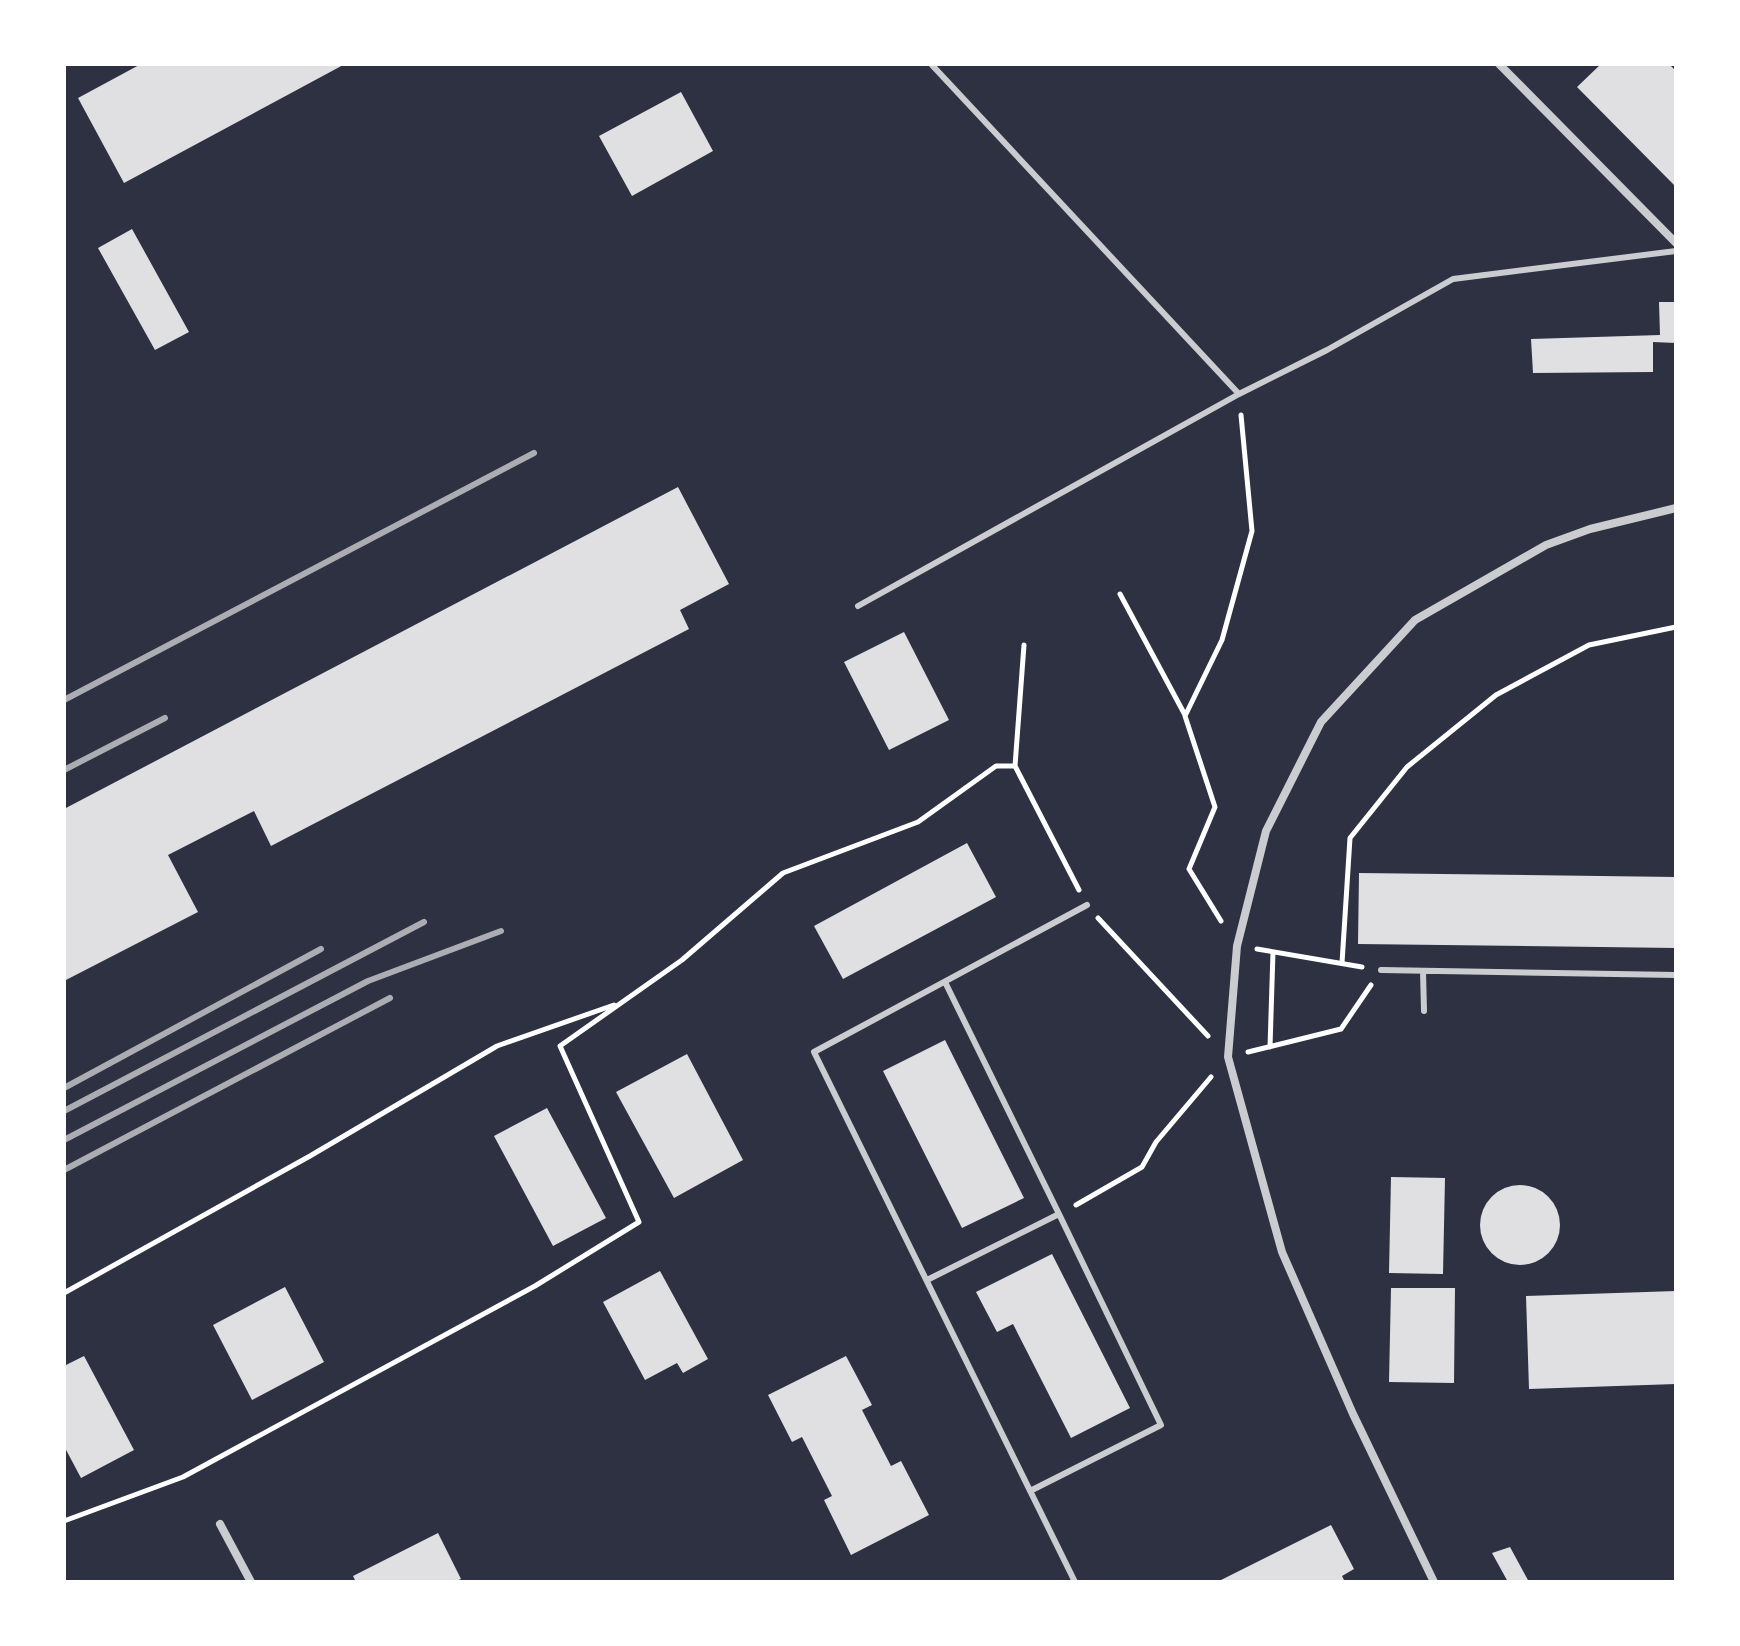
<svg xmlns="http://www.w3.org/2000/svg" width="1740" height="1646" font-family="Raleway,sans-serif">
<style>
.building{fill:#e0e0e3}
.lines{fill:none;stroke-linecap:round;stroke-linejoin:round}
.path{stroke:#fff;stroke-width:5}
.service{stroke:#caccd0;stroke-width:6}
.minor{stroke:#caccd0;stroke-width:8}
.rail{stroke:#abadb3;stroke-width:6}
</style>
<rect width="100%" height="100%" fill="#2d3142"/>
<path class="building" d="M141,64H345L124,183L78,98Z
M1601,64H1669L1676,71V187L1577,87Z
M681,92L713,151L632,196L599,136Z
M132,229L189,332L155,350L98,248Z
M1659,302H1676V343L1653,342V372L1533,373L1531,339L1660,335Z
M678,487L729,584L680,610L689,629L271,846L254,811L168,855L198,912L64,981V809Z
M904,632L949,720L889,750L844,662Z
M967,843L996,897L843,979L814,926Z
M1359,873L1676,877V948L1358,944Z
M945,1040L1024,1198L962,1228L883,1071Z
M687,1054L743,1160L674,1198L616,1092Z
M547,1108L606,1218L553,1246L494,1136Z
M1391,1177L1445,1178L1443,1274L1389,1273Z
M1480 1225a40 40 0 1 1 80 0a40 40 0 1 1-80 0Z
M1052,1254L1130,1408L1071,1438L1013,1324L997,1332L976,1292Z
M660,1271L708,1359L683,1373L677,1363L645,1380L603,1302Z
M285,1287L324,1362L252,1400L213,1325Z
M1391,1288H1455L1454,1383L1389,1382Z
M1676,1291V1384L1529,1389L1526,1296Z
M84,1356L134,1450L81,1478L64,1446V1366Z
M846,1356L872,1405L862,1410L891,1466L901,1461L929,1515L851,1555L824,1500L832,1496L802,1437L792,1442L768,1395Z
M1331,1525L1354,1569L1342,1576L1345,1582H1217Z
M438,1533L461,1579L454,1582H356L353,1576Z
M1510,1547L1529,1582H1508L1492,1553Z"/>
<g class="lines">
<path class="path" d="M1120,594L1185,715
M1024,645L1015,766L1079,890
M1098,918L1208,1036
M1221,921L1189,869L1215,807L1185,716L1222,640L1252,531L1241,415
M1257,949L1362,967
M1342,963L1350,838L1407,767L1496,695L1589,645L1676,627
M1270,1047L1273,952
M1248,1052L1341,1029L1371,985
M1076,1205L1142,1167L1156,1142L1211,1077
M64,1293L310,1156L497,1046L614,1005
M64,1521L183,1477L535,1286L639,1222L560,1046L682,960L783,873L918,822L996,766H1015"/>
<path class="service" d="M931,64L1239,394
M858,606L1239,394L1327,350L1453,279L1676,251
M1381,970L1676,975
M1423,971L1424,1011
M927,1280L1059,1214L945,982
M1030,1491L1161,1425L1059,1214
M1075,1582L814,1052L1087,905"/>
<path class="minor" d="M1499,64L1676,243
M220,1524L251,1582
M1434,1582L1353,1414L1282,1252L1228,1057L1237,946L1266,831L1321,722L1415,620L1546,545L1590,529L1676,508"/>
<path class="rail" d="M64,700L534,453
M64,770L165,718
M64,1088L321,949
M64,1111L424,922
M64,1140L368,981L501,931
M64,1170L390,998"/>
</g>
<rect width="1740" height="1646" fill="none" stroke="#ffffff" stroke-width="132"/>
</svg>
